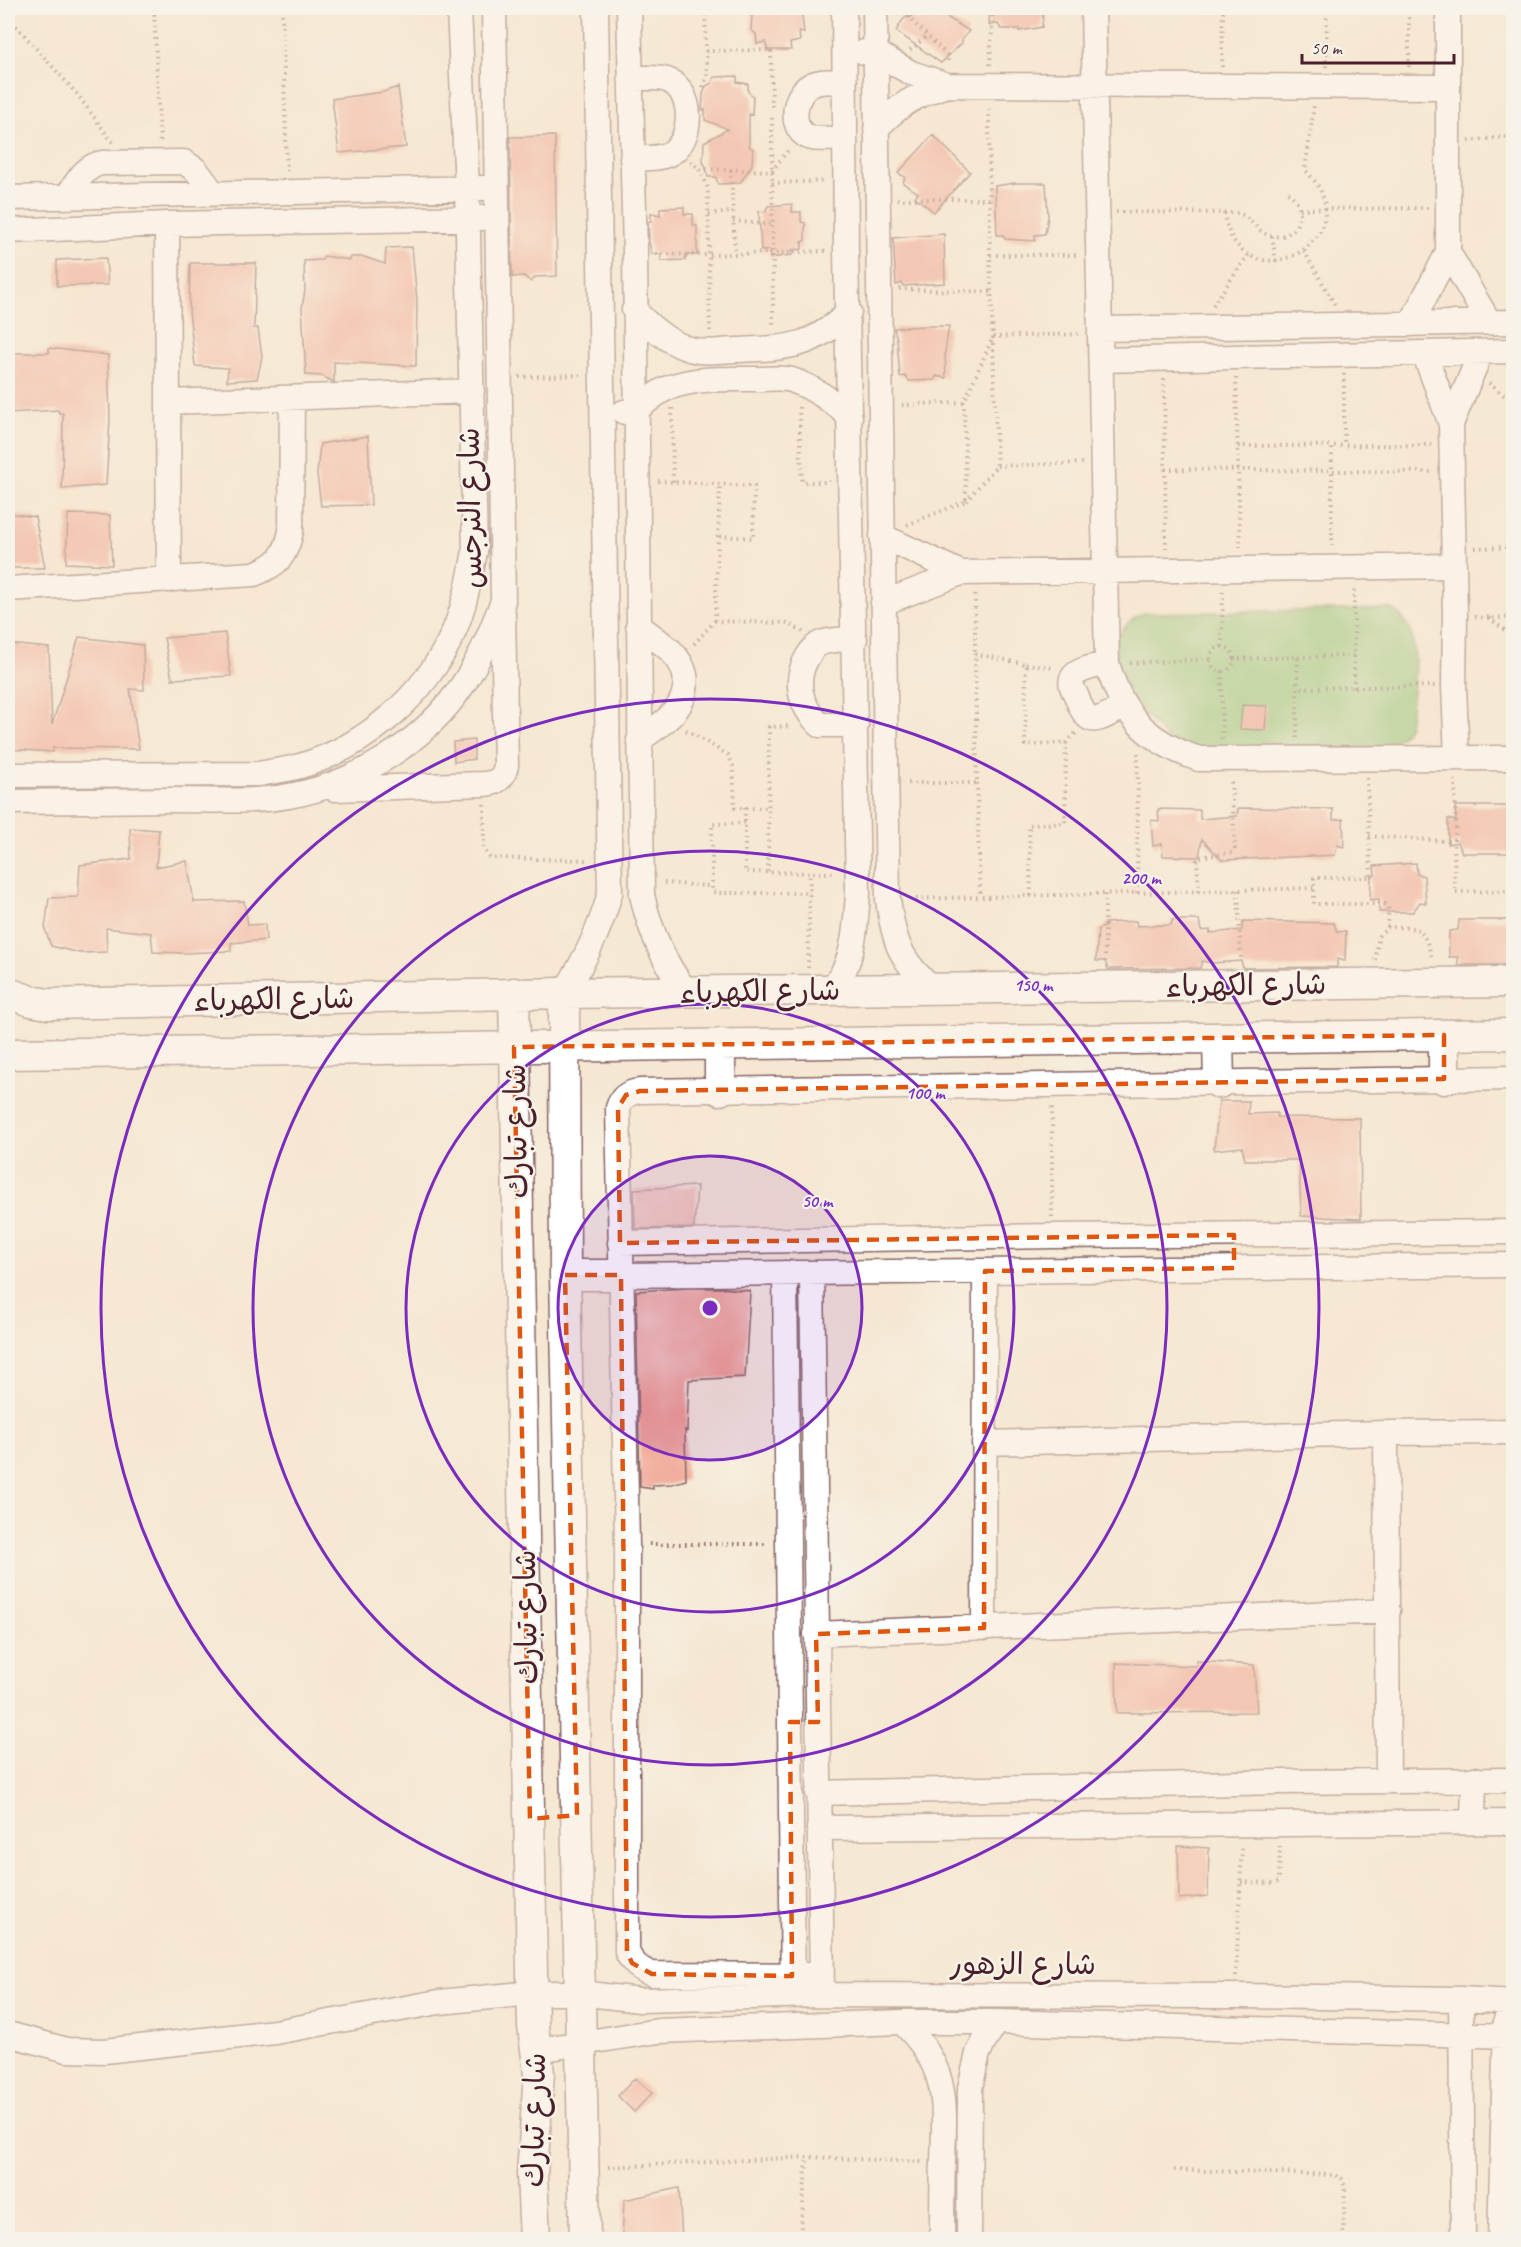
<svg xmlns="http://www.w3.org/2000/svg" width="1521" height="2247" font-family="Caveat,'Playpen Sans Arabic',sans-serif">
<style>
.green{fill:#90c476;stroke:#6d7250;stroke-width:1.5}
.building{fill:#f1a190}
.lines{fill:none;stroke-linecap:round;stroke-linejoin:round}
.minor-casing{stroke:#866565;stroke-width:27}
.tertiary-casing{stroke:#866565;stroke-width:33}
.path{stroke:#866565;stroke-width:4;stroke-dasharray:1.5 4.5;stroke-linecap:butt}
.minor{stroke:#fff;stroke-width:24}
.tertiary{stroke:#fff;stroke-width:30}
.marked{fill:none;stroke:#e0560e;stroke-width:4.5;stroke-dasharray:12 8;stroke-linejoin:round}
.ring{fill:none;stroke:#7b2cbf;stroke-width:3}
.labels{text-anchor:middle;stroke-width:4.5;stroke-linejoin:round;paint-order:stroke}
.street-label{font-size:30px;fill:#4a1f2b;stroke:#f7f3e8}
.centre{fill:#7b2cbf;stroke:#f7f3e8;stroke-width:3}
.ring-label{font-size:18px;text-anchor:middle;font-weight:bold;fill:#7b2cbf;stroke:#f7f3e8;stroke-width:4.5;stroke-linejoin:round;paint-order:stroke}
</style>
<rect width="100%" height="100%" fill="#f7f3e8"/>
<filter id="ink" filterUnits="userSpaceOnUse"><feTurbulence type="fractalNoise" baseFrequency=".0167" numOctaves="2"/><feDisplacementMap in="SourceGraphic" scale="12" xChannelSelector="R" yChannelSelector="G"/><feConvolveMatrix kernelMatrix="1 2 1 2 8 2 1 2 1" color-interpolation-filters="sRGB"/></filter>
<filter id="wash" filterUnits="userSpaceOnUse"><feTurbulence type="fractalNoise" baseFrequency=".008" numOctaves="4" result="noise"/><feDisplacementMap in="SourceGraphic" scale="24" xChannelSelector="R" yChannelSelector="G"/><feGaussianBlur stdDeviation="1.35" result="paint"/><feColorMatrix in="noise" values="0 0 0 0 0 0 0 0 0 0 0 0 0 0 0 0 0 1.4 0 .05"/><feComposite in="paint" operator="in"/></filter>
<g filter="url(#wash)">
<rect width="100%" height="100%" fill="#f5e7d2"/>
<path class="green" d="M1391,609C1427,627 1412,689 1410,721C1406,739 1390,743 1375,748H1187L1172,744L1129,697L1114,646C1119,631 1130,618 1145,613Z"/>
<g id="blocks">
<path class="building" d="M760,8H798L797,13L802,15L804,33L799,32L800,41L790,43L791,50H768L765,42L757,44L756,34L751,30L752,13Z
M918,8H946L942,14L969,31L962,39V43L941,63L896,31L902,21L907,16L910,18Z
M990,8H1035L1043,15L1042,27L1019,31V29H1001L998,24L989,25Z
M737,76V82L748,84V92L753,96L752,115L749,114V146L753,149L752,165L740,183L718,184L716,177H708L705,165L703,162L704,142L728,129L705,120V110H702L703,94L706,86L712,83L714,77Z
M398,87L406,147L339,153L332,99L383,92Z
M933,135L970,172L934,212L915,197L918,193L903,183L905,177L898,173Z
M555,136L557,276L535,277L531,282L524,276L512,277L510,137Z
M1015,183H1046L1048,217L1045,234L1035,235V241L1005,239L1003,235H997L995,186Z
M792,204V212H801V222L805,223V241L802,242V249L792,250V255L770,258L769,250L761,251L759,211L765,212L768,206Z
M684,207V214H693V225L697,226V255H686L685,260L661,261V254H652L649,243L648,222L651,221V213L660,215V208Z
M944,234L945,283L903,286L902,283L896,285L893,238Z
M412,247L417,301L416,366L334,362V382L322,376L306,375L302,308L305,290L304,261L322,260L324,256L350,260L351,257H364L385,264L386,248Z
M106,258L108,285L57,286V260Z
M190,263H256L254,328H258L262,357L257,379L227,381L228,368L195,366L189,310Z
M924,326H949L945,352L946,378L936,376L935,380L909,381L905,376L900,377L897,339L894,328Z
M49,348L108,355L110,419L106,485L62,489L63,413H59L58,410L8,413V353H49Z
M368,436L371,505L321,506L317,474L320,444Z
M8,513L35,517L45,568H8Z
M68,514L110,515L112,565L66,563Z
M225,633L231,676L172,679L164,638Z
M79,637L143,645L144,690L130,689L139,749L53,748V752L8,749V644L49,648L52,725Z
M1242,705L1267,706L1265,730L1240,729Z
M474,740V759L454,762L453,742Z
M1455,806H1514V853H1462L1458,842L1448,844V819L1456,821Z
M1238,808L1333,809V820L1343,819L1344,847L1337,845L1335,855L1222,860L1202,839L1199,857L1163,856L1162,844L1153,846L1151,820L1159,821L1158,809L1200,810V819L1237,816Z
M130,828L159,830L156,867L187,861L194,902L244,901L248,925L265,924L266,940L231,943V951L183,953L153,952L151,933L106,928L107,952L80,953L51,946L45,929L49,898L78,897L80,865L131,859Z
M1416,863L1417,874L1424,876L1426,903L1420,902L1413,912H1379V899L1370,900L1371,877L1375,875L1374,866Z
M1172,920H1199L1201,931L1210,930V933L1242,930L1243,921L1334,923L1337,932L1346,931L1345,961L1337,959V967L1243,968L1241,961L1213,963L1202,961L1200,968L1108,969L1105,961H1096L1098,929L1105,927V923L1136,921L1137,926L1171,925Z
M1459,920H1514V965H1458V957H1449V931L1458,930Z
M1219,1101H1249L1248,1114L1277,1113V1117L1360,1118L1361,1219L1301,1216L1299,1160H1245L1242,1147L1214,1150Z
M697,1186L694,1228L635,1229L634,1189Z
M689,1288H722L750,1291L745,1377L689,1380L687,1431L685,1430L686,1480L672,1484L653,1485V1489L640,1487L636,1291Z
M1196,1661L1254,1665L1257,1712L1117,1713L1116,1663L1196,1666Z
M1178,1846L1209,1848L1208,1896L1179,1899Z
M635,2078L652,2093L634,2112L618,2096Z
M679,2188L682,2240H622L624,2200Z"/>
</g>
</g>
<g filter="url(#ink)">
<use href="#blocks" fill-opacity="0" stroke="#866565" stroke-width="1.5"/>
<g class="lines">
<defs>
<path id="minor" d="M629,8L635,253L642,895C650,931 663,962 686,991
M875,8L888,900C894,942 900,961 933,989
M1093,8L1107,663C1122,716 1148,742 1199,759L1514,758
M864,52H875L911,73L947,85
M630,78C641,79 657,76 667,80C695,90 694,142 669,154C659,159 643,158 632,159
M844,81C834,82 820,80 811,85C792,94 788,133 812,138C822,140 835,138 845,138
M876,129C897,106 917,94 947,85L1448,87
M67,196C77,183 84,166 102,163L184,162L196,170L214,194
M8,198L482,188
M167,224L169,580
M8,231L167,224L482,218
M1448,252L1489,322
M634,310C651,328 674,348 699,351C711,353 724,350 736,350C786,348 811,349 849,312
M1411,324L1448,252V8
M1100,329L1514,322
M1424,353L1451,424L1455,615L1454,686L1457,758
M1101,360L1514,351
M168,402L472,391
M624,412C642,411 651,394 668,388C697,377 728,379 759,379C769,379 782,377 792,380C814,388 833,401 850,417
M1451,424L1481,352
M882,536L961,573
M8,589L254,574C278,565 286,556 291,531L292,398
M883,603L961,573L1454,566
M638,625C649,634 661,642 671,651C678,658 683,666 685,675C690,708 662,724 639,740
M855,639C845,640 831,639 821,643C816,645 811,651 808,656C793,681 800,706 820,725H856
M1107,663C1098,666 1078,669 1073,677C1069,683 1073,690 1076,695C1089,731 1095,720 1124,707
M8,775L259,774C273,771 287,770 300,766C366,747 427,694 454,631C465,605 470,578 475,551L467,189L459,8
M335,789L484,784C497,783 504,778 506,765L503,613
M8,802C62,801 117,801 171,800C210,800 251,803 289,796C357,784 426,741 464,683C481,657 492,629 503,601L494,8
M830,990C833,985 839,980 842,974C855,951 856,919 858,893L846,250L844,8
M564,993C585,961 600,930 610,893L596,8
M620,1243L1052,1236L1514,1232
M785,1273L793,1991
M812,1273L822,1990
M621,1275L1514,1265
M1386,1433L1388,1781
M984,1443L1386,1433L1514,1432
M984,1628L985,1271
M816,1634L1388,1611
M818,1793L1281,1782L1514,1780
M1473,1821L1474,1779
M819,1828L1514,1822
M821,1975L652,1974C639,1969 633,1964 627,1952V1544L618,1108C621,1097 629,1092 640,1091L1514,1078
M1461,1999L1463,2240
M902,2022C949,2067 945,2101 943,2161C942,2187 942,2213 942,2240
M8,2034L67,2050L104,2051L275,2032L439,2002L533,1993H579L640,2000L822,1995L1235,1996L1461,1999L1514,2002
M538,2050L658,2031L902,2022H995L1514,2036
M969,2240L970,2088L978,2053L995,2022
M1500,2240L1506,2020"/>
<path id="tertiary" d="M8,993L31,1001L48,1004L564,993L1514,982
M514,993L533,2026L539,2073L532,2174L535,2240
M564,993L565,1275L585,2240
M1444,1035V1079
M1218,1038L1219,1083
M8,1054L1514,1034
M720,1090V1044
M565,1275H621"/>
</defs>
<use href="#minor" class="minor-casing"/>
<use href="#tertiary" class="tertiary-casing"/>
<path class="path" d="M154,8L160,142
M282,8L287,171
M897,13H904L948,56V64
M8,17L77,94L113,143
M910,50L927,36
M706,51L771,50L772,111
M990,65L993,8
M1222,67L1223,8
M1326,67L1327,8
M1409,67V8
M703,87L707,77L705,8
M772,118L773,327
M1469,141L1514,136
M691,161L699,169L708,188L710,331
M700,169L772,171L789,149
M731,170L735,253
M772,183L825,181
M897,199H990
M1300,209L1428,208
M1116,212L1238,213C1254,218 1258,239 1281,236C1295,234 1304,217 1298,204C1295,198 1290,194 1286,190
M1224,213C1239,311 1376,238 1305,170L1314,106
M709,214L733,212
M733,221L772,225
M1272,236L1276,261
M1304,251L1335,305
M656,254L709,255L826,251
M990,255H1077
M899,289L992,292
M1213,305L1249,254
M1344,374V445
M519,377L580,375
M1236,378L1240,547
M1164,379L1166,548
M1489,383L1514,404
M902,405L964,402
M799,407L802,482H830
M672,408L673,482
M1238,446L1432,445
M997,466L1083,463
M1165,469L1431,472
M658,481L754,486L753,538L719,536
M966,501L997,466L990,255L989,105
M907,525L966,501L964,402L993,337L1078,334
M1332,546V445
M1475,548L1514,547
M975,595V654
M1475,617L1514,618
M1489,618L1514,637
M715,621L720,485
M694,644L715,621L787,623L803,632
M1222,647L1223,591
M1210 659a12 12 0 1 1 24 0a12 12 0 1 1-24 0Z
M1298,657L1354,656
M1233,659L1298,657L1297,688
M1130,663L1210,659
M1026,664L1054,668
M1354,688V589
M686,730L728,755L733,766L735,808H769
M1297,738V688L1435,686
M1222,739V671
M1367,778L1371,877L1314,878V904H1385L1388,908V927
M908,783H977L975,654L1026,664L1025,745L1066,743L1076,733
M977,783L980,897
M484,804V849L490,858L589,860
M745,808V872L836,873
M745,823L712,824V891L717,893H810
M1369,836L1448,841L1454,839L1456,831L1455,780
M1454,839L1455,892L1514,891
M768,872L769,727L792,726
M664,883L711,886
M1238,890L1241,961
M1199,891L1197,861L1199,857L1229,853L1233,852L1235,848L1231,779
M1137,893L1138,753
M1031,896L1029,825L1065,823L1066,743
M910,899L1315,888
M1375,960L1379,936L1388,927C1424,928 1421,925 1433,960
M1105,962V894
M808,968L810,873
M1052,1217V1104
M649,1544H767
M1241,1882L1274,1883L1279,1881L1280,1845
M1236,1976L1242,1846
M608,2167L807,2157L924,2162
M1174,2170L1335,2175L1342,2179L1345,2186L1343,2236L1345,2240
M800,2240L807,2157"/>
<use href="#minor" class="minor"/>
<use href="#tertiary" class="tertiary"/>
</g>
</g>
<path d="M0 0H1521V2247H0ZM1444,1035V1079L640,1091L626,1095L618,1108L620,1243L1234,1235V1268L985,1271L984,1628L816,1634L818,1722H790L792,1976L652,1974L632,1963L627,1952L621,1275H565L577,1815L530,1819L514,1047Z" fill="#f5e7d2" fill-opacity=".55" fill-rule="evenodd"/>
<path class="marked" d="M1444,1035V1079L640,1091L626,1095L618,1108L620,1243L1234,1235V1268L985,1271L984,1628L816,1634L818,1722H790L792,1976L652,1974L632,1963L627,1952L621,1275H565L577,1815L530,1819L514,1047Z"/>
<circle cx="710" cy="1308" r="152" fill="#7b2cbf" fill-opacity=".12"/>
<g class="ring">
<circle cx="710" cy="1308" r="152"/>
<circle cx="710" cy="1308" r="304"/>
<circle cx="710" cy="1308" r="457"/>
<circle cx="710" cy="1308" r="609"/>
</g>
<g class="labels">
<g class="street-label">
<text transform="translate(470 508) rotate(-91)" y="10">شارع النرجس</text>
<text transform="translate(1246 985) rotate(-1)" y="10">شارع الكهرباء</text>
<text transform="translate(760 991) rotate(-1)" y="10">شارع الكهرباء</text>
<text transform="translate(274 999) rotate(-1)" y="10">شارع الكهرباء</text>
<text transform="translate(516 1131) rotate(-91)" y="10">شارع تبارك</text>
<text transform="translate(526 1617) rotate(-91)" y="10">شارع تبارك</text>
<text x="1023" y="1974">شارع الزهور</text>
<text transform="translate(534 2120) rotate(-89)" y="10">شارع تبارك</text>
</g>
</g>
<circle cx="710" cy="1308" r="9" class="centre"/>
<g class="ring-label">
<text x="1141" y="884">200 m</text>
<text x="1033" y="991">150 m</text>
<text x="925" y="1099">100 m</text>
<text x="817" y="1207">50 m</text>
</g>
<rect width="1521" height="2247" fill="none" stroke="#f7f3e8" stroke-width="30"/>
<path d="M1302 54v9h152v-9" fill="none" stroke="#4a1f2b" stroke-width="3"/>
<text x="1311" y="54" font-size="18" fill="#4a1f2b" stroke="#f7f3e8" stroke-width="4.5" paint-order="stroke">50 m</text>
</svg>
